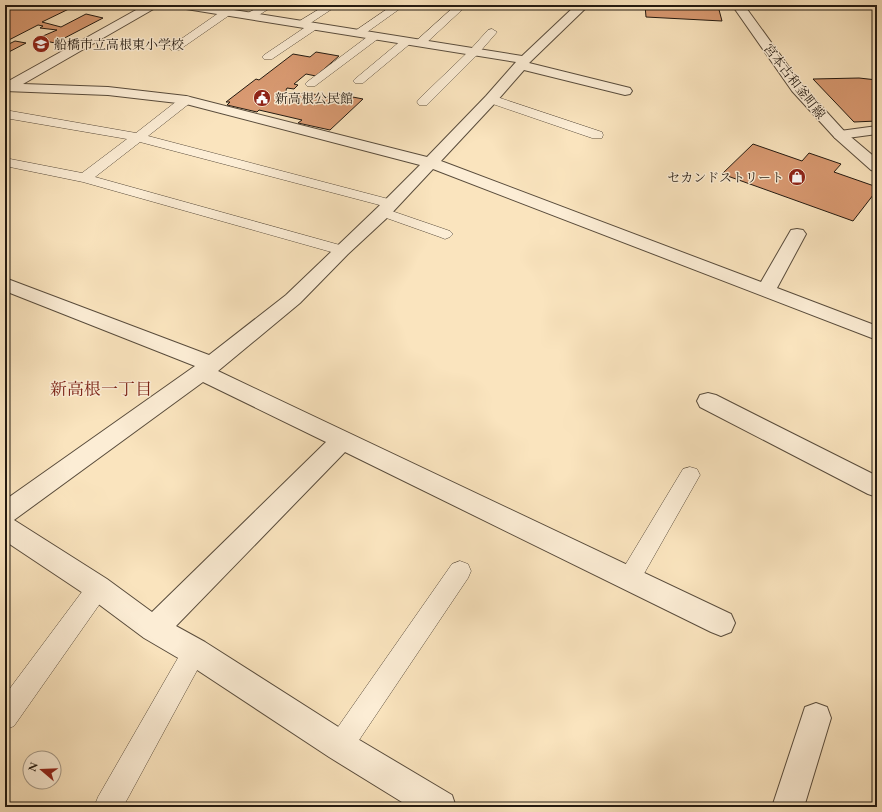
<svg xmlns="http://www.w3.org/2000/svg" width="882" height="812" font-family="'EB Garamond','Noto Serif JP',serif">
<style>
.building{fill:#d99a72;stroke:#231a11}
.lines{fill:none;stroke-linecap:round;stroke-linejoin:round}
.service-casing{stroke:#594c3c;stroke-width:1}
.minor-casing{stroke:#594c3c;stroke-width:2}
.tertiary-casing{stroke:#594c3c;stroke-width:2}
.service{fill:#fcedd5;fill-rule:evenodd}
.minor{fill:#fcedd5;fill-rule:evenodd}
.tertiary{fill:#fcedd5;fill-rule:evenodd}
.labels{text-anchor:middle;stroke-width:3;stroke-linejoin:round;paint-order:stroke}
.far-poi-label{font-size:13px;fill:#231a11;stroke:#fcedd5;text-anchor:start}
.far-street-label{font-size:13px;fill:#231a11;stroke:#fcedd5}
.neighbourhood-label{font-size:17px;fill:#7a1f14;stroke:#fcedd5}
</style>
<rect width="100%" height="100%" fill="#fae4be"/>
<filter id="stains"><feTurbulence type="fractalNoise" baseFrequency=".005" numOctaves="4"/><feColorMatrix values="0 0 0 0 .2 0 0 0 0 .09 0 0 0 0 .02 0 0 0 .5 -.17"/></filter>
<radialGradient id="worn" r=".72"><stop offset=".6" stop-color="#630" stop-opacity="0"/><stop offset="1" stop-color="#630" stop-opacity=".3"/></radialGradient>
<path class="building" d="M20,5H77L42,22L61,27L86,14L103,18L55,43L36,39L57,30L40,28L43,26L38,25L5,42V11Z
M645,5L718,6L722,21L646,17Z
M15,41L26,43L5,54V46Z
M316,52L339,56L316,76L306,74L294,84L298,85L294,89L287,88L286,90L287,93L299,95L305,92L327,97L332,93L363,99L330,130L298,123L302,120L259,110L257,112L227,105L230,102H226L256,79L259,80L293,54L310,57Z
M859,78L877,80V121L854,122L813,79Z
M753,144L802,161L809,153L841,164L834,172L877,187V190L853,221L722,174Z"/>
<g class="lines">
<defs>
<path id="service" d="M263,5H275L254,18H246L245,16L246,14Z
M326,5H338L306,26H298L297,24L298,22Z
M393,5H405L363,35H355L354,33L355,31Z
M456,5H464L465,7L424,45H416L415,43L416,41Z
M227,9L232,12L231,14L179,50H171L170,48L171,46L223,10Z
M314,23L319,26L318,28L272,59H264L262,57L264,55L310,24Z
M492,29L497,32L478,54L427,105H419L417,102L419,99L470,50L488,30Z
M375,33L379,34L380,36L379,38L315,86H307L305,84L307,82L371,34Z
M407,38L412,41L411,43L363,83H355L353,81L355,79L403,39Z
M491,95L602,132L603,135L602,138H592L487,102L485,99L487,96Z
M186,96L190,97L192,100L190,103L148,136L396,201L398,204L396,207L391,208L140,142L95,177L347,247L350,250L347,253L342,255L83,182L5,166V158L82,173L127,139L5,118V110L136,133L182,97Z
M383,208L450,231L453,234L450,237L445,239L440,237L378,215L376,212L378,209Z
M690,467L697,469L700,475L637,586L629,589L621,586L618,579L621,572L683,469Z
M460,561L468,564L471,571L468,578L349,755L340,759L331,755L327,746L331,737L452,564Z
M98,578L106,581L110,588L106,595L14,726L5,730V695L90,581Z
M195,640L204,644L207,652L123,807H94L98,797L186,644Z"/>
<path id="minor" d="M145,5H159L157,7L23,84L108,87L186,96L427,157L486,96L516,62L180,8L176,7L174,5H202L522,56L576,5H589L529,63L630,88L632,91L630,94L625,95L524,70L496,102L441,161L761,282L791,230L797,229L803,230L806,234L777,288L877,326V340L433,169L389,216L348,254L300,303L218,371L731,614L735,623L731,632L721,636L711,632L345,452L176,626L205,642L351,735L452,795L456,807H410L329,757L185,662L144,638L89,597L5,541V500L195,366L5,291V278L209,355L286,295L377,208L420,165L186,104L108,95L5,91V83ZM203,382L326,442L152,612L107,579L14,520Z
M877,126V134L840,139L835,138L833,135L835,132L840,131Z
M708,393L716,395L877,476V497L868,494L700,407L697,401L700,395Z
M816,703L827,707L831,718L804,807H772L805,707Z"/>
<path id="tertiary" d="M732,5H744L802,85L845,132L877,159V172L871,170L835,138L792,91Z"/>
</defs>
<use href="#service" class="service-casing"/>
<use href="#minor" class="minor-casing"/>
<use href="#tertiary" class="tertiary-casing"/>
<use href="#service" class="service"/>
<use href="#minor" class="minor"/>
<use href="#tertiary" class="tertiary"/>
</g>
<defs>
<symbol id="school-disc" viewBox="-11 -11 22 22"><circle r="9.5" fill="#8f2418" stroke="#fcedd5"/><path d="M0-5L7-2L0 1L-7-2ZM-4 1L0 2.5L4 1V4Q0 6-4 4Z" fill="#fff"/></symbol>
<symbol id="civic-disc" viewBox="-11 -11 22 22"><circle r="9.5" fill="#8f2418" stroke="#fcedd5"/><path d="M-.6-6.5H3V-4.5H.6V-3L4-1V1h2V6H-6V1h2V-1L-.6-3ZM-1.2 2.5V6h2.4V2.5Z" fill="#fff"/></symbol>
<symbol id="shop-disc" viewBox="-11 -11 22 22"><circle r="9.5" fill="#8f2418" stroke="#fcedd5"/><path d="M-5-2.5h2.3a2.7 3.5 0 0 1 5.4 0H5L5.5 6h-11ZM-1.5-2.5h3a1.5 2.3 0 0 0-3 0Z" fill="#fff"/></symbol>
</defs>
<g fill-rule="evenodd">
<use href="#school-disc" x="31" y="34" width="20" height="20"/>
<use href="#civic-disc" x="252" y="88" width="20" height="20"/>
<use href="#shop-disc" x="787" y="167" width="20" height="20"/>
</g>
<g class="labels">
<g class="far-poi-label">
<text x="54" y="49">船橋市立高根東小学校</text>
<text x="275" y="103">新高根公民館</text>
<text x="784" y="182" text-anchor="end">セカンドストリート</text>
</g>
<g class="far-street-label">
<text transform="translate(795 81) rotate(52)" y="5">宮本古和釜町線</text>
</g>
<g class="neighbourhood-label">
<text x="101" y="395">新高根一丁目</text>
</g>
</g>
<rect width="882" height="812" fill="none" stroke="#fae4be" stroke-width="20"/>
<rect x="6" y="6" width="870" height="800" fill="none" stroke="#231a11" stroke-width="2"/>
<rect x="10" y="10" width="862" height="792" fill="none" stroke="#231a11"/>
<g transform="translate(42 770) rotate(289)"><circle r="19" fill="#fcedd5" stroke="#a59987"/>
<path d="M0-3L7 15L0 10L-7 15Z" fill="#8f2418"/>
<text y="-6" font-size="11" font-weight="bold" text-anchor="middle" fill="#231a11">N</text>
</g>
<rect width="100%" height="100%" filter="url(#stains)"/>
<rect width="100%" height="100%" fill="url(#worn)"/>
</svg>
